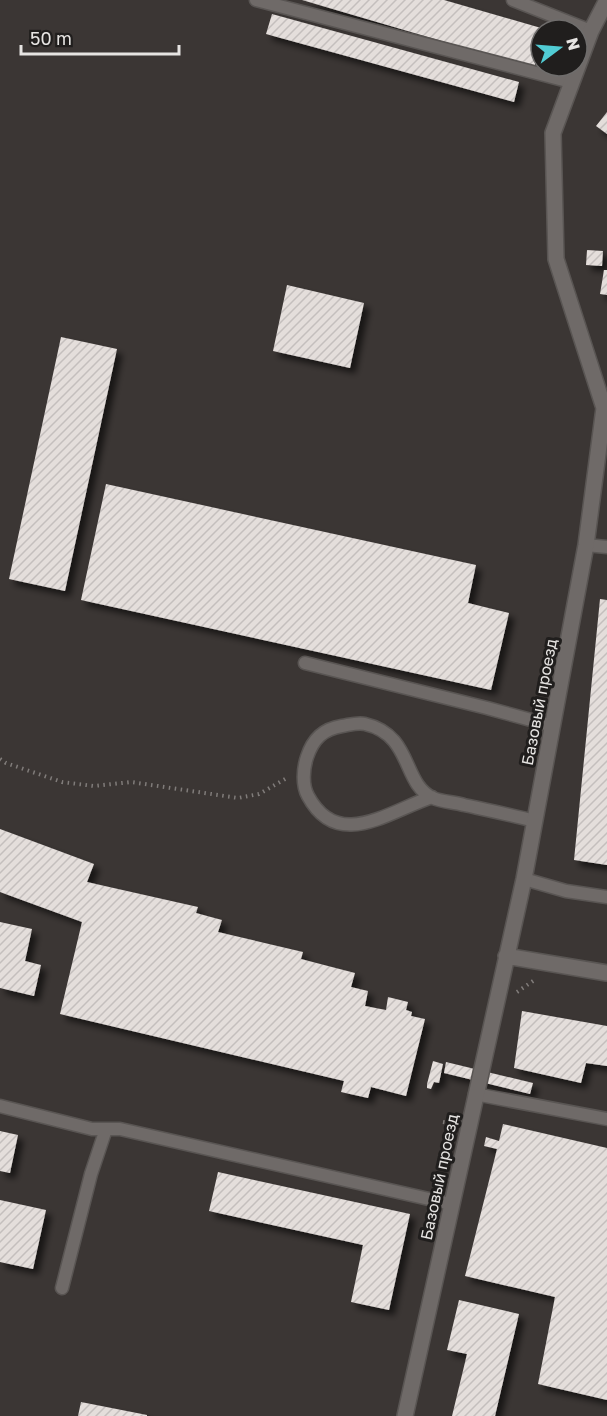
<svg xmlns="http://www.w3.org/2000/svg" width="607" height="1416" font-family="'Golos Text',sans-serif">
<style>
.building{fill:url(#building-hatch);filter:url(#shadow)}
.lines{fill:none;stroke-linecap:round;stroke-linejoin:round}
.service-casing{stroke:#595553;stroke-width:15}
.minor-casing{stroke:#595553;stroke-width:18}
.path{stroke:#807c7a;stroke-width:4;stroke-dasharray:1.5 4.5;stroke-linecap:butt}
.service{stroke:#6f6a68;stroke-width:12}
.minor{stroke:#6f6a68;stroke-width:15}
.labels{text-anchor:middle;stroke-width:6;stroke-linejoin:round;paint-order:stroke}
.street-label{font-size:16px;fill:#e6e4e2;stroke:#201e1d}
</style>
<defs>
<pattern id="building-hatch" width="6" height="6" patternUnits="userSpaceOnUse" patternTransform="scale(1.5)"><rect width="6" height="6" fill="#e4dedb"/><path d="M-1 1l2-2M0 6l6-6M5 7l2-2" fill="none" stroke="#c4bfbd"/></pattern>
<filter id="shadow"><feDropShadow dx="5.5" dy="5.5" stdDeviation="3" flood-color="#0009"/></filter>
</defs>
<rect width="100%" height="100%" fill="#3b3634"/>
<path class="building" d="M302,0H444L541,28V44L534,68Z
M272,14L519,82L514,102L266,34Z
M607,112V134L596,126Z
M587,250L603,251L602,266L586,265Z
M604,270H607V295L600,294Z
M287,285L364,303L350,368L273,351Z
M61,337L117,349L65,591L9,579Z
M106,484L476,565L468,603L509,613L491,690L81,600Z
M600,599L607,600V865L574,860Z
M0,829L94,864L87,882L198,907L196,913L222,920L218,932L303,952L301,959L355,973L351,987L368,991L365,1006L386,1010L388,997L408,1002L406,1010L412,1012L411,1016L425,1019L406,1096L371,1087L368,1098L341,1092L344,1081L60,1014L82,922L0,892Z
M0,922L32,929L25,961L41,965L34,996L0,988Z
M522,1011L607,1026V1066L586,1063L581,1083L514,1068Z
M433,1061L443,1064L439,1083L434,1082L431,1089L427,1088V1084Z
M446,1062L533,1083L530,1094L444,1073Z
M503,1124L607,1148V1400L538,1384L555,1297L465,1276L497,1149L484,1146L486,1137L499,1141Z
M0,1131L18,1135L10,1173L0,1171Z
M218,1172L410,1214L389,1310L351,1302L363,1245L209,1211Z
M0,1200L46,1210L33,1269L0,1262Z
M459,1300L519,1314L495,1416H452L467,1354L447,1350Z
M81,1402L147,1415V1416H78Z"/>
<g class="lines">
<defs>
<path id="service" d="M256,0L571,82
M513,0L591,31
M586,545L607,547
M305,663L487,708L553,726
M432,797C389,811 338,852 308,796C302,785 303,769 307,757C313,739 323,729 342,726C349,725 358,722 365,724C413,735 402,784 433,798C442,802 454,802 464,805C487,810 511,815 535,821
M524,879L566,891L607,897
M475,1094L607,1119
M0,1106L92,1129H120L451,1204
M62,1288L91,1174L106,1129"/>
<path id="minor" d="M506,956L607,973
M405,1416L524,879L586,545L604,408L556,259L553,133L591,31L607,0"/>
</defs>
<use href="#service" class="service-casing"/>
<use href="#minor" class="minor-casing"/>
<path class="path" d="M0,759L6,763L62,782L94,786L131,782L238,798L259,794L287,778
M517,992L536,979
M443,1122L454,1124"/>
<use href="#service" class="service"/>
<use href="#minor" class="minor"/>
</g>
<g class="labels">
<g class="street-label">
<text transform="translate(539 702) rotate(-79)" y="6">Базовый проезд</text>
<text transform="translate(439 1177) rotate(-78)" y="6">Базовый проезд</text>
</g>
</g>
<g transform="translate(559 48) rotate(74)"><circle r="28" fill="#201e1d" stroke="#6f6d6c" stroke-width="1.5"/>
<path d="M0-4.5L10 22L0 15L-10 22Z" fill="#51ccd4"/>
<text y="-9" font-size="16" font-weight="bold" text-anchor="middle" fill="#e6e4e2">N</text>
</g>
<path d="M21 45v9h158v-9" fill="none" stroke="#e6e4e2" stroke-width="3"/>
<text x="30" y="45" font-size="18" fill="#e6e4e2" stroke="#201e1d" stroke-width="4.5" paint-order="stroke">50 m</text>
</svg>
